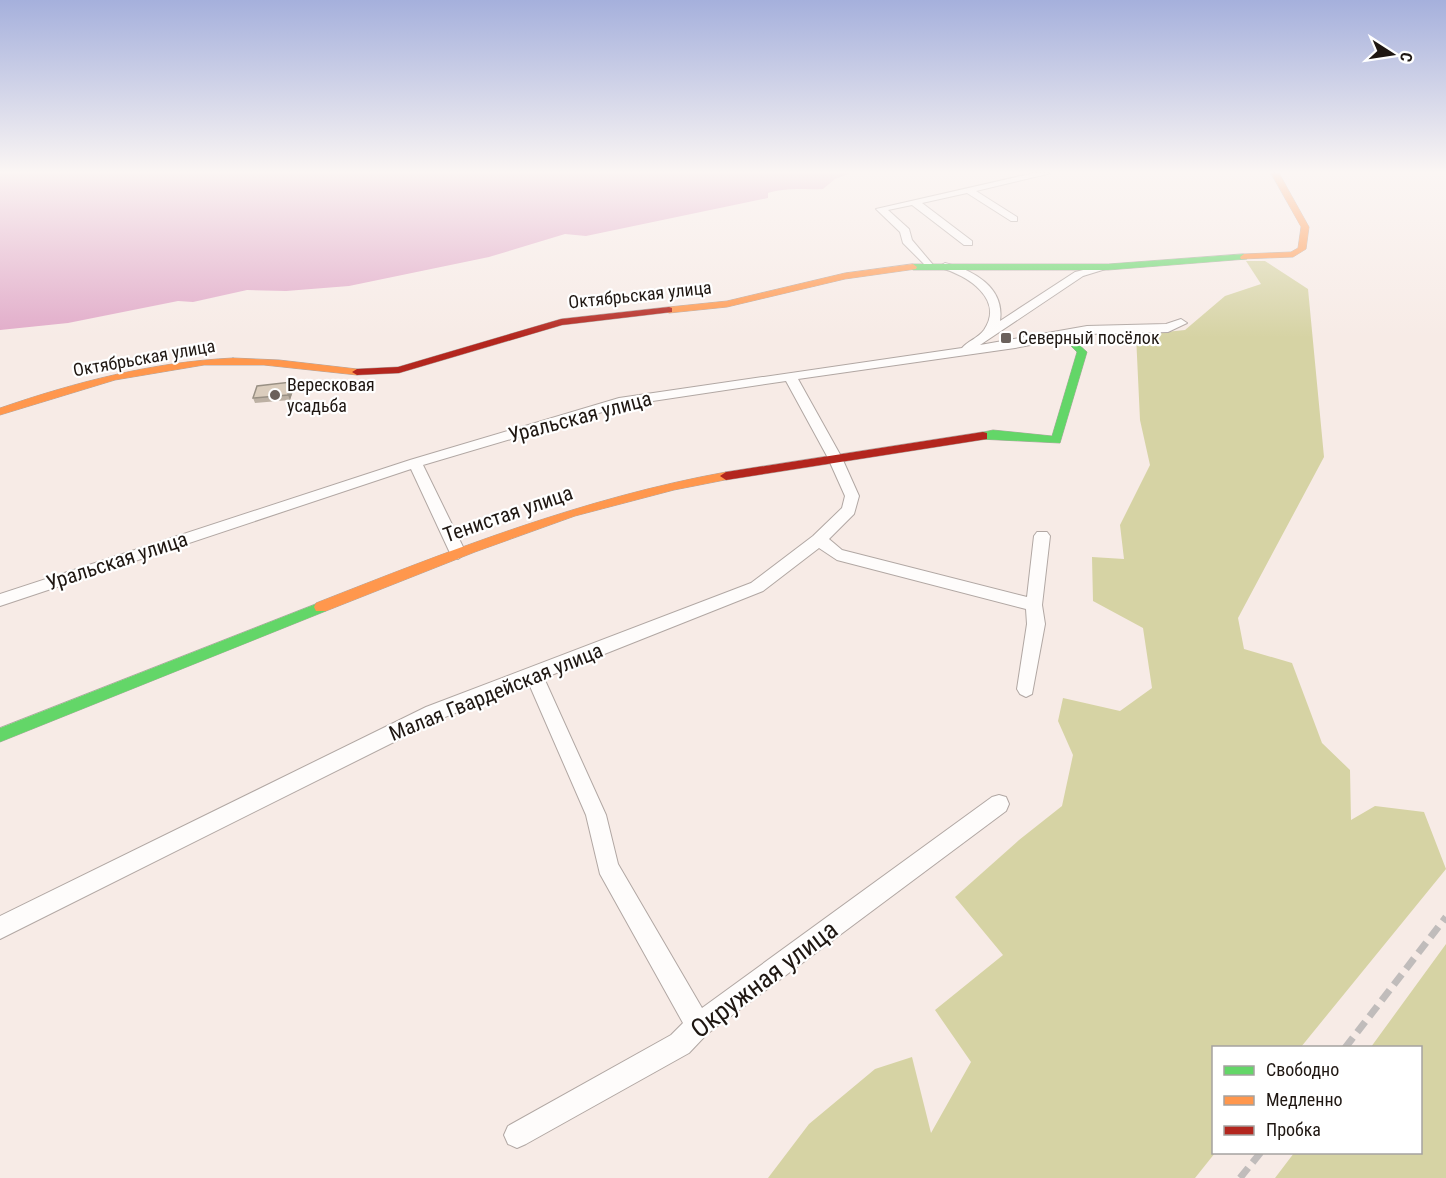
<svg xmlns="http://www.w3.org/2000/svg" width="1446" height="1178" font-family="'Roboto Condensed',sans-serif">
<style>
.forest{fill:#d6d3a4}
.water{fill:#e1abc9}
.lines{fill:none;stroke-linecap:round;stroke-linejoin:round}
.street-casing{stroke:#b1a7a3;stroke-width:2}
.fast-casing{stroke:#b1a7a3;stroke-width:1}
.slow-casing{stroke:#b1a7a3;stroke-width:1}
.jam-casing{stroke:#b1a7a3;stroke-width:1}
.street{fill:#fefcfb;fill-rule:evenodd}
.fast{fill:#63d668;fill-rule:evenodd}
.slow{fill:#ff974d;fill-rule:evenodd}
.jam{fill:#b3261e;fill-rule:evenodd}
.rail{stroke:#c0bcbb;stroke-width:7;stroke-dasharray:13 7;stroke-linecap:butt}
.wall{fill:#bcb0a3}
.shaded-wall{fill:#999084}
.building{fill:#dbcdbd;stroke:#999084;stroke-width:1.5}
.poi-dot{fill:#6b615c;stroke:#fff;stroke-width:2}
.labels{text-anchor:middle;stroke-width:4.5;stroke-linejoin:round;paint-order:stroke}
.far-street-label{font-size:18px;fill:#1f1712;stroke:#fff}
.far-poi-label{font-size:18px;fill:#1f1712;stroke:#fff;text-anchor:start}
.street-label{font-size:21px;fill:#1f1712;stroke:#fff}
.near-street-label{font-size:26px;fill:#1f1712;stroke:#fff}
</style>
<rect width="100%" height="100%" fill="#f7ebe6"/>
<path class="forest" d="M1246,261H1265L1308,289L1324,457L1238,618L1244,649L1292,663L1322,743L1350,770L1351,820L1375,806L1424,812L1446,869L1301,1047L1214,1048L1215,1153L1195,1178H768L809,1124L875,1069L912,1057L931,1133L971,1062L935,1010L1003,955L955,897L1019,840L1062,806L1073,755L1058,721L1063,698L1120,711L1152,688L1143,628L1093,601L1092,557L1124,559L1120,525L1150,465L1140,420L1136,335L1185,330L1225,296L1261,284Z
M1446,944V1178H1275L1294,1153L1420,1152V1048L1371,1047Z"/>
<path class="water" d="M0,173H851L835,179L823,189C801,190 791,187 768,193V198L586,236L565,234L489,257L349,286L286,291L247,290L193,302L178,301L68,323L0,330Z"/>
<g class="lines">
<defs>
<path id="street" d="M1034,173H1051L976,191L1017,217V221H1011L967,193L922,203L972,241V245H964L912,205L888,210L909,229L912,240L934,266L929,269L903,243L900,232L876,209Z
M945,263C973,270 1005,287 1000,321L1075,272L1104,265L1109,268L1083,276L980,345L1087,326L1166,324L1181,319L1187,323L1168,332L1087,334L1015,348L798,379L842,458L859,496L854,514L829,539L842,550L1027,597L1034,536L1037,532H1047L1050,536L1042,605L1045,624L1032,694L1026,697L1020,694L1017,689L1027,624L1026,609L837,560L819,548L763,591L544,678L606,815L618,864L702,1008L992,797L999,795L1006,797L1009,804L1006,811L707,1034L689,1053L526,1144L517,1148L508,1144L504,1135L508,1126L671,1035L683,1023L600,874L586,815L529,684L440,719L0,939V916L426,707L751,583L813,536L842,508L845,496L828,458L786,381L626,405L423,465L466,553L458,559L450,553L411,469L0,606V594L410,460L619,398L962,348C968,341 978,338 984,330C1005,299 967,275 941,268L940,266Z"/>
<path id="fast" d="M1244,254L1248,257L1247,259L1108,270H913L909,267L913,264H1108Z
M1065,332L1087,352L1060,443L979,439V433L993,430L1052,436L1077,352L1060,335Z
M321,602L326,603L328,607L326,611L0,742V728Z"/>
<path id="slow" d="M1271,173H1279L1309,227L1306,249L1293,257L1241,259L1240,257L1244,254L1291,252L1298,248L1301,227Z
M913,264L917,267L916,269L845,279L727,307L669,313L664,310L669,307L727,301L845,273Z
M233,358L279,360L357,369L362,372L357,375L264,365H204L115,380L0,415V408C76,382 152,362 233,358Z
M726,472L732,476L730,479L674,490L575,516L475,552L326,611H316L314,607L316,603C451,550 583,498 726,472Z"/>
<path id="jam" d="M669,307L672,308V312L562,325L399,373L357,375L352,372L357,369L398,367L561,319Z
M983,432L987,433V439L726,480L720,476L726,472Z"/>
</defs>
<use href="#street" class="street-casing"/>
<use href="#fast" class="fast-casing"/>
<use href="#slow" class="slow-casing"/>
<use href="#jam" class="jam-casing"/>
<use href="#street" class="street"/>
<use href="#fast" class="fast"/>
<use href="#slow" class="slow"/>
<use href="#jam" class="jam"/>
<path class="rail" d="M1345,1048L1446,917
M1240,1178L1261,1152"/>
</g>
<path class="wall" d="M294,388L290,400L255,403L253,398Z"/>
<path class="shaded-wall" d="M291,382L294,388L290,400L288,395Z"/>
<path class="building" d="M291,382L288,395L253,398L257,386Z"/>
<linearGradient id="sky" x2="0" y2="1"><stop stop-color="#a5b0dc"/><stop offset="0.51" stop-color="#fbf6f4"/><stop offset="1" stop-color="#fbf6f4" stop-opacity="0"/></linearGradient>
<rect width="1446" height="338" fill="url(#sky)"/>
<g class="poi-dot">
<rect x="1000" y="332" width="12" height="12" rx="3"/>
<circle cx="275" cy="395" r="6"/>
</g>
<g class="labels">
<g class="far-street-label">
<text transform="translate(640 295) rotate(-6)" y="6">Октябрьская улица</text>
<text transform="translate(144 358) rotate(-10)" y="6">Октябрьская улица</text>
</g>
<g class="far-poi-label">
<text x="1018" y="344">Северный посёлок</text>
<text x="287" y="391">Вересковая<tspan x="287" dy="21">усадьба</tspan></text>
</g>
<g class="street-label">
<text transform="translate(580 417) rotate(-15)" y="7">Уральская улица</text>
<text transform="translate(508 514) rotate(-19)" y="7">Тенистая улица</text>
<text transform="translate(117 561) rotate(-18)" y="7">Уральская улица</text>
<text transform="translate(496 692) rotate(-22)" y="7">Малая Гвардейская улица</text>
</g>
<g class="near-street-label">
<text transform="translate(764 979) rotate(-37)" y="9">Окружная улица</text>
</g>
</g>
<rect x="1212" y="1046" width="210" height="108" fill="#ffffff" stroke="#a5a2a0" stroke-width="1.5"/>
<rect x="1224" y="1066" width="30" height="9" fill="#63d668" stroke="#a5a2a0" stroke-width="1.5"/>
<text x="1266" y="1076" font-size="18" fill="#1f1712">Свободно</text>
<rect x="1224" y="1096" width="30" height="9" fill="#ff974d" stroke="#a5a2a0" stroke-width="1.5"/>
<text x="1266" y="1106" font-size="18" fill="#1f1712">Медленно</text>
<rect x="1224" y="1126" width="30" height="9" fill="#b3261e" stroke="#a5a2a0" stroke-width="1.5"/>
<text x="1266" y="1136" font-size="18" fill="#1f1712">Пробка</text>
<g transform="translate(1392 54) rotate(102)" stroke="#ffffff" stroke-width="4.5" paint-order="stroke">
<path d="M0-4.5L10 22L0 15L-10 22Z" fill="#1f1712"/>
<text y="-9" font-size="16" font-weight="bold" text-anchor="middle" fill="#1f1712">С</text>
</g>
</svg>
